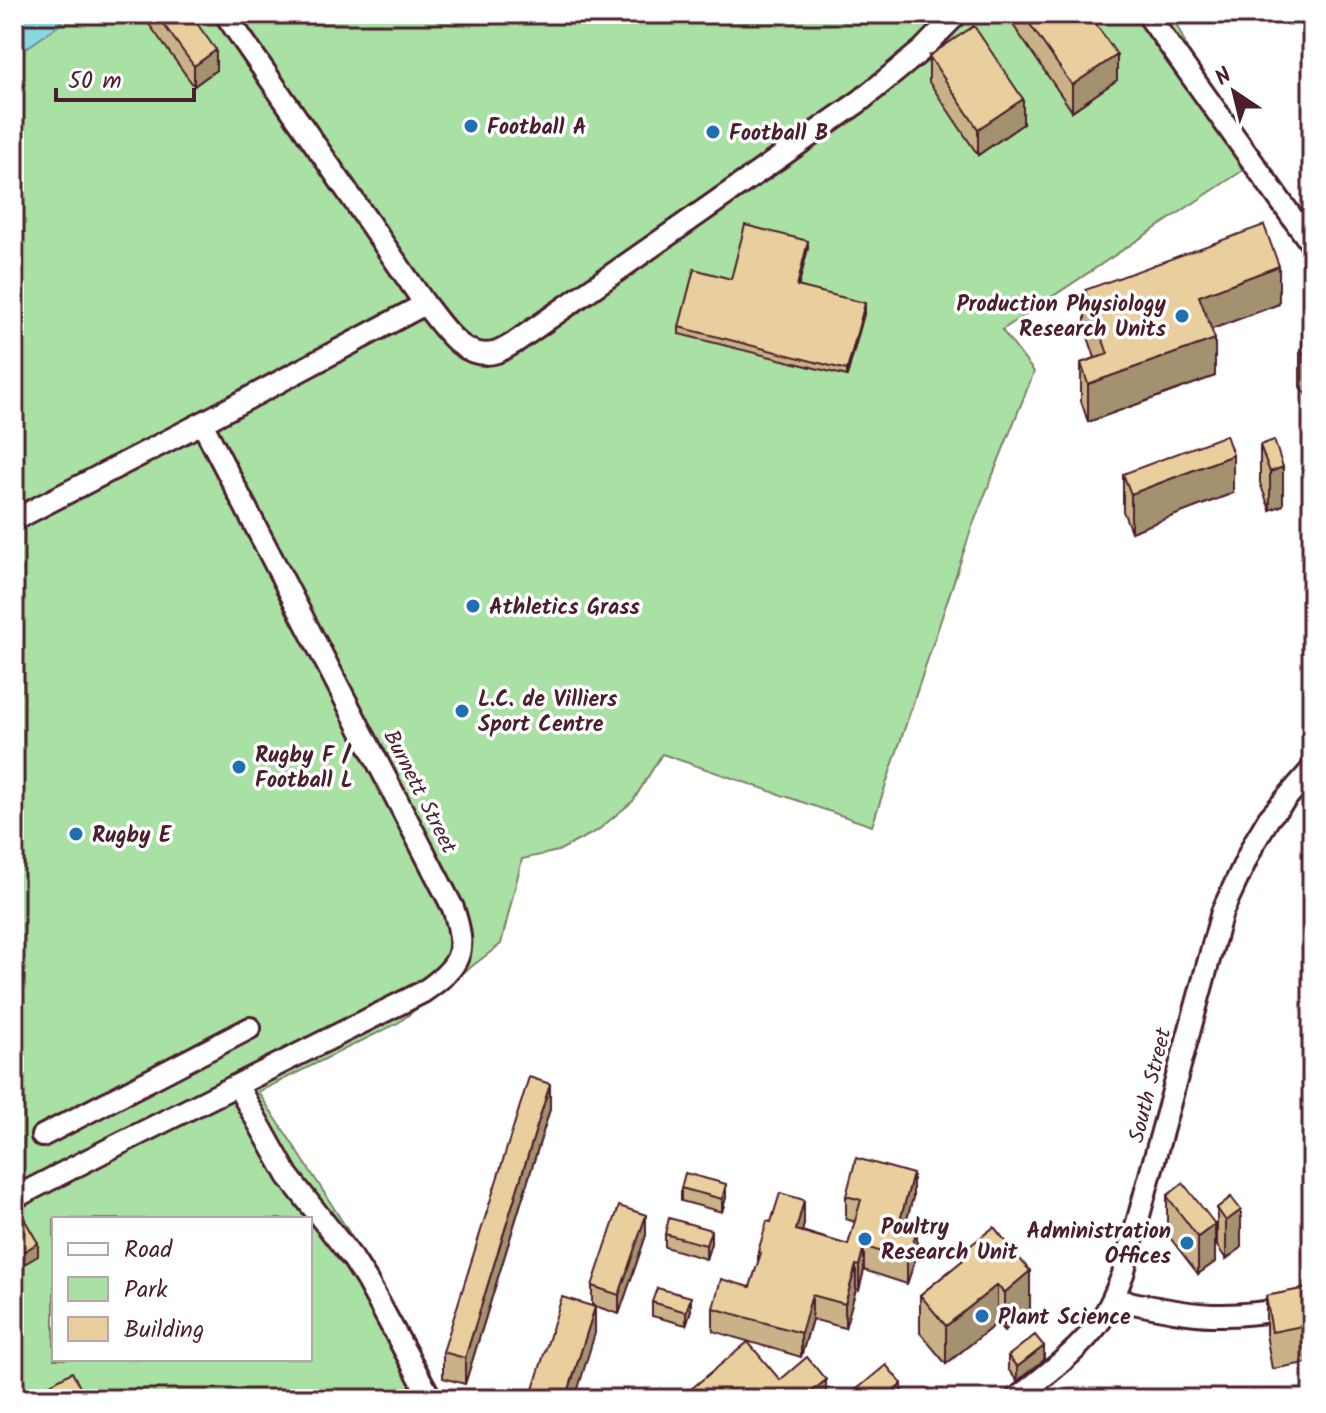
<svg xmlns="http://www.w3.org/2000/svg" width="1326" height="1413" font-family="Kalam,sans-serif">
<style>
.green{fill:#a9e0a3;stroke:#7a8067;stroke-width:2;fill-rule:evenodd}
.water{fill:#88d8e2;stroke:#6f8e99;stroke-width:2}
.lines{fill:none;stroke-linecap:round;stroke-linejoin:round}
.minor-casing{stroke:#4a1f2b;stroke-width:26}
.minor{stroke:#fff;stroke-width:20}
.wall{fill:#c9b288;stroke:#4a1f2b;stroke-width:2}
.shaded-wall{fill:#a4916f;stroke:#4a1f2b;stroke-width:2}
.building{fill:#eacf9e;stroke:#4a1f2b;stroke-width:2}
.poi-dot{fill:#1f6fb2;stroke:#fff;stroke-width:3}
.labels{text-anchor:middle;stroke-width:7;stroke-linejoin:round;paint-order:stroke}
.poi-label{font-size:22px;font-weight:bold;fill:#4a1f2b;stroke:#fff;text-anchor:start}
.street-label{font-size:22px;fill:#4a1f2b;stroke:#fff}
</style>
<rect width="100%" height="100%" fill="#fff"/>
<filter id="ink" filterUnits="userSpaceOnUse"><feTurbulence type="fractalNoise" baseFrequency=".0125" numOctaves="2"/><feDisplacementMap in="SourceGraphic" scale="16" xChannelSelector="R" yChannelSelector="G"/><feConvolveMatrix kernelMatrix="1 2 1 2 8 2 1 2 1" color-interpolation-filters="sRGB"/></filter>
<g filter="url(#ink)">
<path class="green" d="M14,14H1172L1242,171L1002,330L1034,372L972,527L872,826L662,754L633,801L597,831L558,851L522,859L501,944L398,1023L258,1092C325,1191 389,1293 445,1399H14ZM54,1219H310V1359H54Z"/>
<path class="water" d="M14,14H55L62,23L14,57Z"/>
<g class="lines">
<defs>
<path id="minor" d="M225,14L425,304C442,325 464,363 497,352C503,350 509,346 514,343L860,101L922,50L957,14
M1147,14L1312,245
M14,520L202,423L425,304
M237,1085L288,1176L353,1259L367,1281L431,1399
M42,1136L250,1028
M14,1198L117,1145L423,992C461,966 468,952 453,908L202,423
M1113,1299C1145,1305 1179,1314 1212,1315C1245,1316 1279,1310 1312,1306
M1016,1399C1045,1375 1079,1351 1101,1320C1110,1306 1117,1290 1123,1274L1222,912L1254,843L1269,818L1312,769"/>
</defs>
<use href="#minor" class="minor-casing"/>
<use href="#minor" class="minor"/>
</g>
<path class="wall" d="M143,14H190L216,70L194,86L143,16Z
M1013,14H1089L1117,80L1072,111L1013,25Z
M929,56L1023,124L978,155L929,82Z
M808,248L798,286L865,310L847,376L679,334V327L731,279Z
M1085,290L1279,304L1211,329L1215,376L1088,422L1081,401V363L1095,358L1085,328Z
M1312,308V403L1300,387V349L1303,348V315Z
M1260,445L1283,505L1270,510L1260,483Z
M1123,474L1233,493L1131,532L1123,511Z
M550,1109L465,1384L443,1378V1352Z
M1183,1183L1215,1262L1198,1274L1167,1234V1196Z
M681,1188L726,1197L722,1212L681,1201Z
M846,1196L913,1197L905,1226L917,1254L907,1284L864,1270L859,1290L856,1289L845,1328L812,1319L801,1357L713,1331V1308L750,1287L758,1263V1252L771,1222L804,1224L802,1231L848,1245L855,1222L846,1219Z
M1231,1197L1241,1248L1226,1259L1217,1246V1208Z
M665,1234L711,1243L706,1259L665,1247Z
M646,1235L619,1314L592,1305V1286Z
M962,1252L1030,1309L1004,1331L997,1323L946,1364L920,1333V1295L962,1261Z
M1312,1287V1399L1309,1393V1366L1311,1362L1272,1369L1266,1334V1296Z
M652,1302L691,1310L686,1325L652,1316Z
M1008,1356L1044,1360L1017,1381L1008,1369Z"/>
<path class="shaded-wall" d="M216,50V70L194,86V66Z
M1117,55V80L1072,111V85Z
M1023,99V124L978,155V129Z
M808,241V248L797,292V286Z
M1279,266V304L1199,334V296Z
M865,303V310L847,376V370Z
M1215,339V376L1088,422V384Z
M1233,455V493L1131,532V494Z
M1283,467V505L1270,510V472Z
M550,1084V1109L465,1384V1358Z
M913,1174V1197L899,1248V1224Z
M726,1184V1197L722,1212V1199Z
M804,1200V1224L796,1253V1230Z
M1241,1210V1248L1226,1259V1221Z
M646,1215V1235L619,1314V1295Z
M1215,1224V1262L1198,1274V1237Z
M711,1230V1243L706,1259V1245Z
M917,1231V1254L907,1284V1261Z
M38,1243V1256L14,1270V1257Z
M864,1246V1270L859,1290V1266Z
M856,1265V1289L845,1328V1304Z
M1030,1271V1309L1004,1331V1293Z
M997,1285V1323L946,1364V1326Z
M812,1295V1319L801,1357V1333Z
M691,1297V1310L686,1325V1312Z
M595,1307V1333L575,1399H566Z
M1044,1346V1360L1017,1381V1367Z
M826,1380V1399H802Z
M902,1384V1397L900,1399H884Z"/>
<path class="building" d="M156,14H190L216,50L194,66Z
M1023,14H1089L1117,55L1072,85Z
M974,26L1023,99L978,129L929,56Z
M745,225L808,241L797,286L865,303L847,370L679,327L694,269L731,279Z
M1264,225L1279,266L1199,296L1215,339L1088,384L1081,363L1108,354L1085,290Z
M1312,308V328L1303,315Z
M1312,341V365L1300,349Z
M1226,435L1233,455L1131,494L1123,474Z
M1274,440L1283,467L1270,472L1260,445Z
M529,1077L550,1084L465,1358L443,1352Z
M856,1158L913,1174L899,1224L917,1231L907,1261L864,1246L859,1266L856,1265L845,1304L812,1295L801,1333L713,1308L721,1279L750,1287L761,1253L758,1252L767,1221L771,1222L780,1193L804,1200L796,1230L848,1245L861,1200L846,1196Z
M685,1173L726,1184L722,1199L681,1188Z
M1183,1183L1215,1224L1198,1237L1167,1196Z
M1231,1197L1241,1210L1226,1221L1217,1208Z
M619,1206L646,1215L619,1295L592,1286Z
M23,1217L38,1243L14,1257V1222Z
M669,1218L711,1230L706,1245L665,1234Z
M994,1227L1030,1271L1004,1293L997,1285L946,1326L920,1295L967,1257L962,1252Z
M1312,1287V1324L1272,1332L1266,1296Z
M657,1288L691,1297L686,1312L652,1302Z
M562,1297L595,1307L566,1399H530Z
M1035,1335L1044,1346L1017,1367L1008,1356Z
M748,1342L780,1380L807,1357L826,1380L802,1399H679Z
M886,1365L902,1384L884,1399H845Z
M72,1372L86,1399H42L37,1391Z
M1312,1388V1399H1306Z
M1254,1392L1267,1399H1250Z"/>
</g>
<g class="poi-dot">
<circle cx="471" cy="126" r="8"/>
<circle cx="713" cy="132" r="8"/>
<circle cx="1182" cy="316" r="8"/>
<circle cx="473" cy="606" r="8"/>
<circle cx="462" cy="711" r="8"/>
<circle cx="239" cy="767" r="8"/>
<circle cx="76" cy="834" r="8"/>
<circle cx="865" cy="1239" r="8"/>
<circle cx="1187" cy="1243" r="8"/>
<circle cx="982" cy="1316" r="8"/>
</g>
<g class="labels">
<g class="poi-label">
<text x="487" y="134">Football A</text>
<text x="729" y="140">Football B</text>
<text x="1166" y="311" text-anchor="end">Production Physiology<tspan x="1166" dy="25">Research Units</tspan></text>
<text x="489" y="614">Athletics Grass</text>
<text x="478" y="706">L.C. de Villiers<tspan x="478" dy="25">Sport Centre</tspan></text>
<text x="255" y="762">Rugby F /<tspan x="255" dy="25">Football L</tspan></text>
<text x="92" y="842">Rugby E</text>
<text x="881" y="1234">Poultry<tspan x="881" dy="25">Research Unit</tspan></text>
<text x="1171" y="1238" text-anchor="end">Administration<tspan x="1171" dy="25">Offices</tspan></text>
<text x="998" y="1324">Plant Science</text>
</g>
<g class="street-label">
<text transform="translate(421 791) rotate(63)" y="8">Burnett Street</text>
<text transform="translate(1149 1085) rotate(-76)" y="8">South Street</text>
</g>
</g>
<rect width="1326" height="1413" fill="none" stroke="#fff" stroke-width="48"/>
<rect x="24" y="24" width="1278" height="1365" fill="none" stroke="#4a1f2b" stroke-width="3" filter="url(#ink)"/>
<rect x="52" y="1217" width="260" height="144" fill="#ffffff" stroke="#b7a5aa" stroke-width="2"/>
<rect x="68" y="1243" width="40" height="12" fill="#ffffff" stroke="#b7a5aa" stroke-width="2"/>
<text x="124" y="1257" font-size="24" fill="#4a1f2b">Road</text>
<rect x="68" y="1277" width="40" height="24" fill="#a9e0a3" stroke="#b7a5aa" stroke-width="2"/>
<text x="124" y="1297" font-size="24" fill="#4a1f2b">Park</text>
<rect x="68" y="1317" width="40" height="24" fill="#eacf9e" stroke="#b7a5aa" stroke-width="2"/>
<text x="124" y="1337" font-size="24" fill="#4a1f2b">Building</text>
<g transform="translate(1234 92) rotate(325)" stroke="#ffffff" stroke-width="6" paint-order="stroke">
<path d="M0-6L14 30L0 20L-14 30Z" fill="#4a1f2b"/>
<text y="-12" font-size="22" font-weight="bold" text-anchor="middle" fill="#4a1f2b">N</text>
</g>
<path d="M56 88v12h138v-12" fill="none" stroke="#4a1f2b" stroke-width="4"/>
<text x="68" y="88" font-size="24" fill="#4a1f2b" stroke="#ffffff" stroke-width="6" paint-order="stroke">50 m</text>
</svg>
